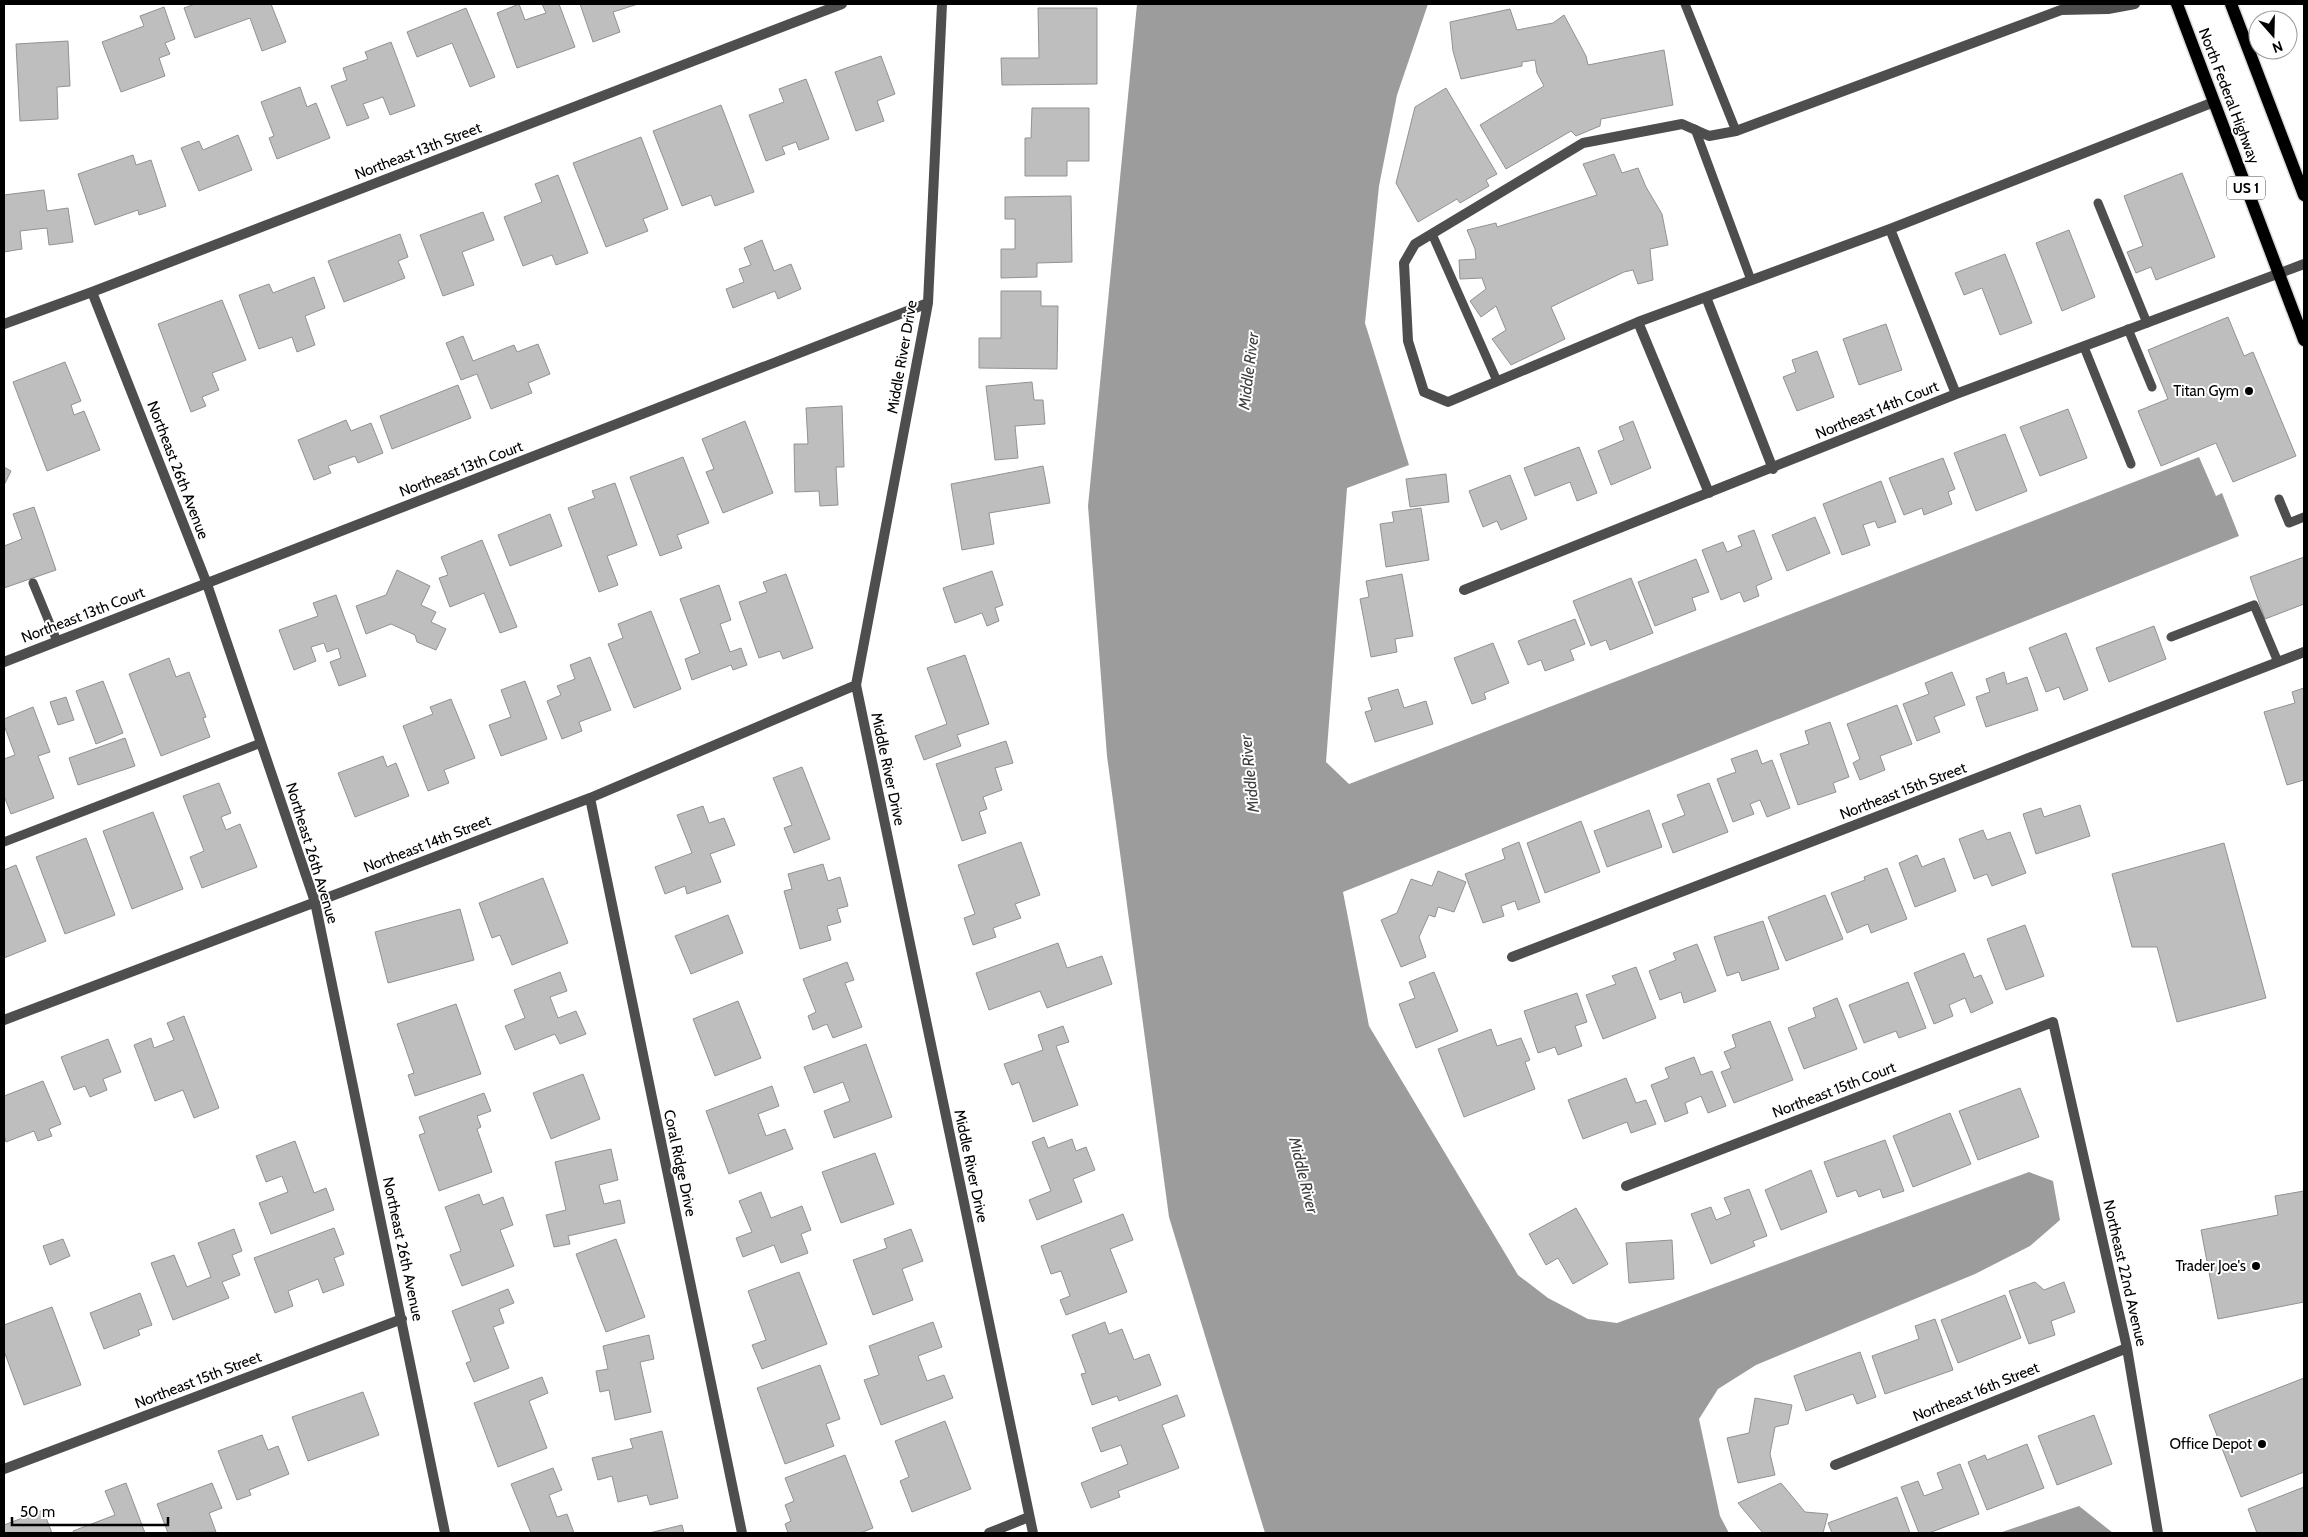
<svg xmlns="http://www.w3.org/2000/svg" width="2308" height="1537" font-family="Cabin,sans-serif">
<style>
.water{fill:#9c9c9c}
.building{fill:#bebebe;stroke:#929292}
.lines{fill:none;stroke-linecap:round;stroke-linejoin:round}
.primary-casing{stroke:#dbdbdb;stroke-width:15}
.lane{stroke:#4e4e4e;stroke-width:9}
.street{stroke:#4e4e4e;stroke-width:10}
.primary{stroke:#000;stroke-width:12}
.poi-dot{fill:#000;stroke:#fff;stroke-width:2}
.labels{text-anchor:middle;stroke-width:4;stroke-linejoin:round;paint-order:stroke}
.shield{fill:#fff;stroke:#4c4c4c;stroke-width:1}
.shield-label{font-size:14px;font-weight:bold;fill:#000}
.street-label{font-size:15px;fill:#000;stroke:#fff}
.poi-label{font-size:15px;fill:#000;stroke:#fff;text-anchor:end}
.water-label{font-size:16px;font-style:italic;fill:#3d3d3d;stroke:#fff}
</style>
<rect width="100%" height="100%" fill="#fff"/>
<path class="water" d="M1137,4H1428L1397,95L1379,186L1365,323L1409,465L1347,488L1326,762L1349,784L2199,457L2216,496L2222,493L2239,536L1343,892L1369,1026L1518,1275L1548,1298L1588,1319L1617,1323L2029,1172L2053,1181L2060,1220L2030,1246L1975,1274L1756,1365L1718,1389L1699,1419L1720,1516L1729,1533H1265L1169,1217L1107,756L1088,506Z
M2079,1506L2113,1533H1999Z"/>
<path class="building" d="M195,4H271L286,42L262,51L250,18L195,38L184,8Z
M519,4L525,20L546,13L542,4H559L575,47L517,68L497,13Z
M580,4H638L613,12L620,32L593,42Z
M164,7L175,39L165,43L170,54L159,58L165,76L121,92L102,42L144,26L140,16Z
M466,8L495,77L470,87L452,43L417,57L407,32Z
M1038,8H1097V84L1002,85L1001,58H1039Z
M1510,9L1517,30L1553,23L1564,15L1586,56L1588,65L1664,50L1673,105L1601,119L1600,126L1576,136L1571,131L1506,169L1480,125L1544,86L1537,73L1535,60L1522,62V66L1461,79L1453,51L1450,22Z
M68,41L70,86L57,87L58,119L20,121L16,44Z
M391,42L415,106L390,115L383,97L363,104L369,118L347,126L331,86L347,80L343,68L368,59L365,52Z
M881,56L895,94L877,101L884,121L856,131L835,72Z
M806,79L829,139L799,150L796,142L782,147L785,154L766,161L749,115L784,102L779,89Z
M300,87L307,107L316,103L330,138L277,159L269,138L274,136L261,102Z
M1446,88L1497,174L1486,180L1489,186L1460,203L1457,199L1418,222L1396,183L1415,107Z
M721,105L754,192L715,206L711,195L682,206L653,131Z
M1032,108H1089V161H1067V176H1025V138H1031Z
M238,135L252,170L199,191L181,148L199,141L203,150Z
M641,137L668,209L643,219L648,231L606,247L573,163Z
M1614,154L1622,173L1638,168L1646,187L1662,214L1668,245L1650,249L1653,280L1638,284L1633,270L1624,272L1551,307L1565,339L1511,365L1492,339L1506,330L1496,306L1481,317L1470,301L1486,289L1482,278L1460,279L1459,260L1476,259L1475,249L1467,230L1496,223L1497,227L1597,195L1583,164Z
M133,155L136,165L151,160L166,206L139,215L138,210L95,225L78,174Z
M2182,173L2215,257L2156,280L2151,267L2136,273L2127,252L2143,246L2124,196Z
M558,175L588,253L556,265L552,255L523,266L504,217L542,202L535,184Z
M44,190L47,211L68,208L73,242L49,245L47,228L20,231L22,249L4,252V195Z
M1071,196L1072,262L1037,263V277L1001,278V249H1015V219H1005V197Z
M483,212L494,240L462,252L474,285L443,296L420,235Z
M2069,230L2095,297L2062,311L2036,243Z
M400,234L408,257L398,261L405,278L344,302L328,261Z
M762,240L774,271L791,264L801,289L778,299L775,291L733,308L726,289L744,282L739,269L751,265L744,248Z
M2005,254L2032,323L2000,335L1982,288L1964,295L1955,273Z
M314,277L325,308L305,316L315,345L297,352L292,337L259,349L239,295L269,284L273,293Z
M1001,291H1041V306H1058L1057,369L979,368V338H1001Z
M222,300L246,360L212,373L219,390L202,397L206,406L191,412L158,324Z
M2228,317L2244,356L2253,352L2296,456L2233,482L2216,443L2161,466L2138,411L2168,399L2148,350Z
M1886,324L1902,370L1859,385L1843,339Z
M463,336L473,361L514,345L517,352L538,344L550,374L528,383L532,393L491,409L477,374L461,380L446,343Z
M1817,351L1834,397L1797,411L1783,377L1796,372L1792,360Z
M65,362L81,401L71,405L74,415L84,411L100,450L47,471L13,382Z
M1032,382L1034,400H1043L1045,424L1015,426L1018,458L995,460L986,386Z
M458,385L471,418L392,449L380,416Z
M842,406L844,467H836L838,505L820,506L819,491L795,492L794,444H808L806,408Z
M2068,409L2087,458L2040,476L2020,427Z
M346,420L351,431L371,423L383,453L358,463L355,456L328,466L331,473L314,480L298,440Z
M745,421L773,493L723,513L706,472L714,469L702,439Z
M1633,421L1651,468L1611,485L1598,451L1624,440L1619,427Z
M2005,434L2027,491L1976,511L1954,453Z
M1579,447L1597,493L1577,501L1570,482L1535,496L1524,468Z
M683,457L709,523L677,535L682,548L660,556L630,477Z
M1943,458L1955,489L1948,492L1952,504L1924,515L1922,508L1904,515L1889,478Z
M1043,466L1050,503L989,513L994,544L962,550L951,484Z
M4,467L11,471L4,485Z
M1446,474L1449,502L1410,507L1406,479Z
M1510,475L1527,519L1501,530L1497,521L1483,527L1469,491Z
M1881,481L1896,522L1878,528L1875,521L1863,525L1870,545L1842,555L1823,504Z
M615,483L637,545L607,556L618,585L599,592L568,508L595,498L592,491Z
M34,507L56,570L4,588V546L22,539L13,514Z
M1421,508L1429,560L1386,567L1380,524L1394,522L1392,512Z
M550,514L562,546L510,566L498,535Z
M1815,517L1830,553L1787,571L1772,535Z
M1754,530L1772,579L1756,586L1759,596L1744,602L1740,592L1721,600L1702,550L1723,542L1727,552L1742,546L1738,536Z
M482,540L517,627L500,633L484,593L450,607L439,578L448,575L441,557Z
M2304,557V604L2265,619L2250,577Z
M1696,559L1709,592L1692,598L1696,610L1655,626L1638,582Z
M397,570L430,586L421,605L436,612L431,622L446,629L436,650L417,642L415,635L391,624L366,634L356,606L386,595Z
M992,571L1003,605L995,608L999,621L987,626L982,613L955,623L943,588Z
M786,574L813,648L783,659L780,651L759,658L739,602L767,592L763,582Z
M1402,574L1413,636L1395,639L1397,652L1371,657L1360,599L1369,597L1366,581Z
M1631,578L1653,633L1610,650L1606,640L1591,646L1573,601Z
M719,585L731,620L720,624L730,652L741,648L747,665L733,670L731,665L692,680L685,659L700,653L680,599Z
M336,595L366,676L339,686L330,662L341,658L338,648L327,652L324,643L311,647L316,661L294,670L279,630L318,616L313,603Z
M651,611L681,689L634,708L608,644L623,638L618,624Z
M1575,619L1585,644L1570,650L1574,660L1545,671L1541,660L1528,665L1518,641Z
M2154,626L2166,659L2109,682L2096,648Z
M2066,633L2088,690L2064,700L2059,687L2046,692L2029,648Z
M1493,643L1509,683L1484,693L1486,699L1472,704L1454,658Z
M965,655L989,724L957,735L961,746L924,760L915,736L947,724L927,668Z
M590,657L611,710L579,722L582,731L562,739L547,701L561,695L557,686L575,679L570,665Z
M169,658L176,677L189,672L206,717L203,718L210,737L161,756L129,674Z
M1952,672L1965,705L1934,717L1940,732L1917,741L1903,704L1929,694L1925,683Z
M2004,672L2007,684L2027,677L2038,710L1986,727L1976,697L1990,692L1986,679Z
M103,681L123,733L96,744L76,691Z
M525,681L547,739L501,756L489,725L511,717L501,690Z
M2304,688V780L2287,785L2264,712L2295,703L2292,692Z
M1398,689L1404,708L1426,701L1433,724L1375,742L1365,712L1372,710L1368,698Z
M66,697L74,720L58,725L50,702Z
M451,699L475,758L444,770L449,783L428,791L403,726L433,714L430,707Z
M1897,705L1912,744L1880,756L1885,770L1860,780L1853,763L1860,759L1847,724Z
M33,707L50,752L38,756L54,798L11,814L4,796V759L15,755L4,725V719Z
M1830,722L1849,777L1833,783L1836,792L1798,805L1780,754L1809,744L1805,731Z
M125,738L135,766L78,785L69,758Z
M1006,741L1013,763L995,768L1002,790L983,797L987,809L979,812L986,833L962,841L936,764Z
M1757,750L1762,764L1772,760L1790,808L1767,817L1760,800L1750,804L1754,814L1733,822L1717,779L1736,772L1731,759Z
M383,756L387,767L396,763L409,796L355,817L338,773Z
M802,767L830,839L794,853L784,828L792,825L773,778Z
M219,783L231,813L221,817L226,830L240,824L257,867L202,888L190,857L204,851L183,796Z
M1709,783L1728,832L1673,853L1662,824L1685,815L1677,795Z
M2080,805L2090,836L2036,854L2023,814L2041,808L2044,817Z
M703,806L709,823L724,818L735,845L710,854L721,882L687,894L685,886L665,894L655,867L692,853L677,815Z
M1649,810L1662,847L1607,867L1594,831Z
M153,812L183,889L132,909L103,831Z
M1581,821L1600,872L1545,893L1527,843Z
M1983,830L1987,840L2010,832L2026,873L1992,886L1987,874L1974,879L1959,839Z
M86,838L115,915L65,934L36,857Z
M1021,842L1040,895L1015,904L1021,918L993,928L996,937L973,945L964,918L975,914L958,865Z
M1519,842L1540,902L1518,910L1515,901L1501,906L1504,916L1483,923L1465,874L1505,859L1502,849Z
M2224,843L2266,998L2177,1022L2157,947H2132L2112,874Z
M1917,855L1922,867L1944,858L1956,891L1915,907L1899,863Z
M823,864L828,881L840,877L848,906L837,909L841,922L827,926L831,940L800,949L784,891L792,889L788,874Z
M16,865L46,941L4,958V870Z
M1887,868L1907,919L1871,933L1868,924L1847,933L1831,893L1865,880L1864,877Z
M1438,871L1466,882L1454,912L1438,907L1435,917L1429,915L1419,937L1426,957L1401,967L1381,920L1397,913L1411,879L1432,886Z
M543,878L568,943L512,965L500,935L492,938L479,903Z
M1825,895L1843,939L1786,961L1768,917Z
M460,909L474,960L388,983L375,932Z
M728,915L743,953L691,974L675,936Z
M1763,921L1779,969L1742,981L1739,972L1727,976L1714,937Z
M2025,925L2044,976L2006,990L1987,939Z
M1058,943L1067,968L1102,956L1112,984L1047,1008L1040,991L989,1010L976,973Z
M1697,944L1716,991L1684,1003L1681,992L1660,1000L1649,971L1676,960L1673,953Z
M1964,953L1974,978L1981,975L1993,1003L1971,1013L1965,998L1949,1005L1953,1016L1934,1024L1914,973Z
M847,962L854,980L845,983L862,1027L833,1038L827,1024L813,1030L808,1016L816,1012L803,979Z
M1636,967L1656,1018L1603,1039L1586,995L1616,984L1612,976Z
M560,972L567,991L550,997L558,1018L576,1011L586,1034L560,1044L555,1034L515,1050L505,1026L525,1018L514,990Z
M1434,972L1458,1031L1416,1048L1399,1004L1415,998L1409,982Z
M1908,982L1926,1028L1899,1038L1896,1031L1864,1043L1849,1005Z
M1577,993L1587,1022L1575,1026L1582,1046L1558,1055L1555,1047L1538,1053L1524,1011Z
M1837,998L1857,1049L1804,1069L1788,1028L1816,1017L1813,1008Z
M738,1001L761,1058L715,1076L693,1019Z
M456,1004L481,1074L415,1096L408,1075L414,1073L397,1024Z
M184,1016L219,1108L194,1118L183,1090L155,1101L134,1045L151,1038L154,1048L174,1040L167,1023Z
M1770,1021L1793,1080L1734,1103L1721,1072L1731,1068L1724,1052L1736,1047L1732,1035Z
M1063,1026L1069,1042L1056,1046L1078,1105L1033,1122L1019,1082L1012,1085L1004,1064L1043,1050L1038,1035Z
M1491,1029L1497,1046L1521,1038L1530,1060L1525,1062L1535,1089L1464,1117L1438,1049Z
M108,1039L121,1072L103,1079L107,1090L90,1097L85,1086L74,1090L61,1057Z
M866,1044L892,1117L834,1138L824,1111L850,1101L843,1082L814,1093L804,1067Z
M1694,1057L1701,1075L1712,1071L1726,1106L1708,1113L1701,1096L1685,1103L1688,1113L1665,1122L1651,1085L1669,1078L1665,1068Z
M583,1074L600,1119L551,1139L533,1093Z
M1626,1078L1636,1103L1646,1100L1656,1124L1631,1133L1627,1122L1583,1139L1568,1100Z
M43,1081L61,1124L49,1129L52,1136L38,1141L34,1131L6,1142L4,1135V1096Z
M772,1086L779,1106L758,1114L766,1136L785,1129L793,1149L729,1174L706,1111Z
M2020,1088L2039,1137L1978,1160L1959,1111Z
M484,1093L491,1111L477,1116L481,1127L477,1129L492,1172L439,1191L419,1135L425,1133L419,1117Z
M1950,1113L1971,1164L1913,1187L1893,1136Z
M1044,1137L1048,1148L1072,1139L1076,1151L1086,1147L1095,1170L1073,1179L1082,1202L1037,1220L1029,1200L1051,1191L1032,1142Z
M1885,1140L1904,1191L1883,1198L1880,1189L1859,1197L1856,1190L1837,1197L1824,1162Z
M295,1141L314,1193L326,1188L334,1210L271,1234L259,1203L288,1192L282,1176L266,1182L256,1156Z
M611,1149L618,1180L599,1185L604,1204L620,1200L625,1223L568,1236L570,1244L554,1247L546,1215L566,1210L555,1162Z
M875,1153L894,1204L841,1223L822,1172Z
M1811,1170L1827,1212L1781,1230L1765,1190Z
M1749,1189L1767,1236L1753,1241L1755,1246L1711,1264L1691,1214L1711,1207L1716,1220L1731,1214L1724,1198Z
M2304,1191V1302L2218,1319L2201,1230L2278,1215L2275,1196Z
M761,1192L771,1218L802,1206L811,1230L801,1234L808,1253L781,1263L774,1245L743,1257L736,1238L752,1232L739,1201Z
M479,1194L483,1205L503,1197L513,1225L500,1230L514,1266L462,1286L450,1255L461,1251L445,1207Z
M1576,1208L1608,1264L1573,1284L1558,1258L1546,1265L1529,1234Z
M1123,1214L1133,1240L1110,1249L1127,1292L1066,1315L1060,1300L1070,1296L1061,1271L1051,1274L1041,1246Z
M334,1228L344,1254L334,1258L344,1285L323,1293L318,1279L288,1291L293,1306L275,1313L254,1258Z
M234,1229L242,1251L232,1255L240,1275L222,1282L229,1298L173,1320L151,1263L174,1255L187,1287L211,1277L198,1243Z
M911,1229L923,1261L902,1269L913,1300L873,1315L853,1260L887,1248L884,1239Z
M63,1239L70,1256L50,1265L43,1246Z
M616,1239L645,1317L606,1332L576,1254Z
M1672,1240L1674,1279L1629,1283L1626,1243Z
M799,1272L827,1344L762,1369L752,1345L766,1340L748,1291Z
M2035,1282L2044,1290L2064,1282L2075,1312L2051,1321L2055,1335L2029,1344L2009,1291Z
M508,1289L514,1303L499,1309L504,1323L493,1327L509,1368L474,1382L466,1363L471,1361L452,1311Z
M140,1293L152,1325L138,1330L140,1335L104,1349L90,1313Z
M2005,1295L2021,1338L1958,1363L1941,1320Z
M52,1307L81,1385L24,1405L4,1351V1325Z
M1935,1319L1953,1370L1885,1394L1872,1356L1919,1339L1915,1326Z
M933,1322L942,1347L918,1356L927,1381L944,1375L953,1398L881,1425L864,1380L879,1375L869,1346Z
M1105,1322L1109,1334L1122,1329L1134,1360L1149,1354L1161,1385L1119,1401L1117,1396L1092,1405L1081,1374L1086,1373L1072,1335Z
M649,1335L654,1359L640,1362L651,1412L615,1420L609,1390L600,1392L596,1371L608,1369L603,1346Z
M1860,1352L1876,1397L1857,1404L1853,1394L1806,1411L1794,1376Z
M820,1365L840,1419L826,1424L834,1446L785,1464L757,1388Z
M542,1377L548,1393L529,1401L547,1448L498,1467L474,1403Z
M2304,1378V1472L2241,1497L2209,1415Z
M363,1392L379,1435L308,1461L292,1417Z
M1177,1395L1185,1416L1162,1425L1179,1468L1118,1491L1120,1497L1091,1508L1081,1483L1128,1464L1121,1445L1101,1452L1092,1428Z
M1755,1398L1792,1405L1788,1424L1775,1427L1770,1454L1775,1475L1738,1483L1727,1438L1749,1433Z
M2094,1415L2112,1464L2057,1485L2038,1436Z
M945,1421L971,1489L912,1512L900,1481L909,1477L895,1441Z
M662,1431L678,1498L650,1505L647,1495L618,1502L612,1476L598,1480L592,1458L633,1448L630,1439Z
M262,1435L268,1450L278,1446L289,1474L249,1490L251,1495L237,1500L218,1451Z
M2027,1444L2044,1488L1987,1510L1968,1462L1985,1455L1987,1460Z
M845,1455L873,1528L860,1533H788L785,1524L791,1521L785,1505L794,1501L785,1478Z
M1960,1464L1979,1514L1929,1533H1919L1901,1487L1918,1481L1924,1496L1943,1489L1937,1473Z
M553,1468L562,1490L549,1495L557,1517L567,1514L574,1533H531L511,1484Z
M126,1483L145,1533H74L73,1531L115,1515L105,1491Z
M212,1483L222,1508L209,1513L216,1532L168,1533L157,1504Z
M1781,1483L1805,1512L1828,1514L1823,1533H1763L1738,1503Z
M2304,1487V1533H2257L2248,1509Z
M1897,1497L1910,1533H1832L1828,1523Z
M43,1510L52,1533H4V1525Z
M682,1525L684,1533H649Z"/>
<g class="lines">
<defs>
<path id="primary" d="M2177,4L2304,340
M2231,4L2304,195"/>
</defs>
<use href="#primary" class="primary-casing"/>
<path class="lane" d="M1685,4L1736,131
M1695,129L1751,280
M2098,203L2147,323
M1432,234L1497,381
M2128,329L2152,387
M2084,347L2131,464
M2279,499L2289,523L2304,517
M33,583L57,641
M2171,637L2254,605L2278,662
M4,842L261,743"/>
<path class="street" d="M942,4L928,303L856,685L1033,1533
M2135,4L2108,9L2061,10L1736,131L1709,136L1682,124L1583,143L1415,244L1404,263L1408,341L1424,392L1448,402L1638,322L1890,229L2214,102
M1890,229L1956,394
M92,292L207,584L315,902L445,1533
M1706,297L1773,469
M1638,322L1709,493
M4,324L92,292L842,4
M1464,590L1956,394L2304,264
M4,662L928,303
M590,798L742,1533
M1512,957L2304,652
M4,1020L590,798L856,685
M1626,1186L2053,1022L2127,1348L2158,1533
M1835,1465L2127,1348
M4,1469L402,1319
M989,1533L1029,1517"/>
<use href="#primary" class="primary"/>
</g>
<g class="poi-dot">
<circle cx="2249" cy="391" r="5"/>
<circle cx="2256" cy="1266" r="5"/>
<circle cx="2262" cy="1444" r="5"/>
</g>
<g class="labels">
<rect class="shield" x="2227" y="176.5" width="38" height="23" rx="4"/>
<g class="shield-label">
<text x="2246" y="193">US 1</text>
</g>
<g class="street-label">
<text transform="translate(2229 96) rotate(69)" y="5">North Federal Highway</text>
<text transform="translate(418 151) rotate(-21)" y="5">Northeast 13th Street</text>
<text transform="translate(902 357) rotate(-80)" y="5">Middle River Drive</text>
<text transform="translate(1877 410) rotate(-22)" y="5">Northeast 14th Court</text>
<text transform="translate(461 469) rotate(-21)" y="5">Northeast 13th Court</text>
<text transform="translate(178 470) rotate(69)" y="5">Northeast 26th Avenue</text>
<text transform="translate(83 615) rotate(-21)" y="5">Northeast 13th Court</text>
<text transform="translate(888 769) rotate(78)" y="5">Middle River Drive</text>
<text transform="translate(1903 791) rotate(-21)" y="5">Northeast 15th Street</text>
<text transform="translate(427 844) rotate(-21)" y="5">Northeast 14th Street</text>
<text transform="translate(312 853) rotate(73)" y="5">Northeast 26th Avenue</text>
<text transform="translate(1834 1090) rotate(-21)" y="5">Northeast 15th Court</text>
<text transform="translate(680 1163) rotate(78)" y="5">Coral Ridge Drive</text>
<text transform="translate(971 1166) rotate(78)" y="5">Middle River Drive</text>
<text transform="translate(403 1249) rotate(78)" y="5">Northeast 26th Avenue</text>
<text transform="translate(2125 1273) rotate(77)" y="5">Northeast 22nd Avenue</text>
<text transform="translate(198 1380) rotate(-21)" y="5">Northeast 15th Street</text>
<text transform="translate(1976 1392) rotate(-22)" y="5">Northeast 16th Street</text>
</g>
<g class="poi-label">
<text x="2239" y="396">Titan Gym</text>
<text x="2246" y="1271">Trader Joe's</text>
<text x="2252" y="1449">Office Depot</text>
</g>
<g class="water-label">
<text transform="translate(1248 371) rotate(-83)" y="6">Middle River</text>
<text transform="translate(1249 774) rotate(-96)" y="6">Middle River</text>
<text transform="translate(1304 1175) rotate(76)" y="6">Middle River</text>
</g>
</g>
<rect width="2308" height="1537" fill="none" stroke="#000000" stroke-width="10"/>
<g transform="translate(2273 35) rotate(160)"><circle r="24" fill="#ffffff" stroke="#999999"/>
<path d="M0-4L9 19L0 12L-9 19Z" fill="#000000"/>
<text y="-8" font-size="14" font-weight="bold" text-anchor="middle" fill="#000000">N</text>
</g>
<path d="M12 1517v8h156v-8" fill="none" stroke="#000000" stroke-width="2.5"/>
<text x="20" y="1517" font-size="15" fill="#000000" stroke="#ffffff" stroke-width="4" paint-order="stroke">50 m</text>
</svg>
